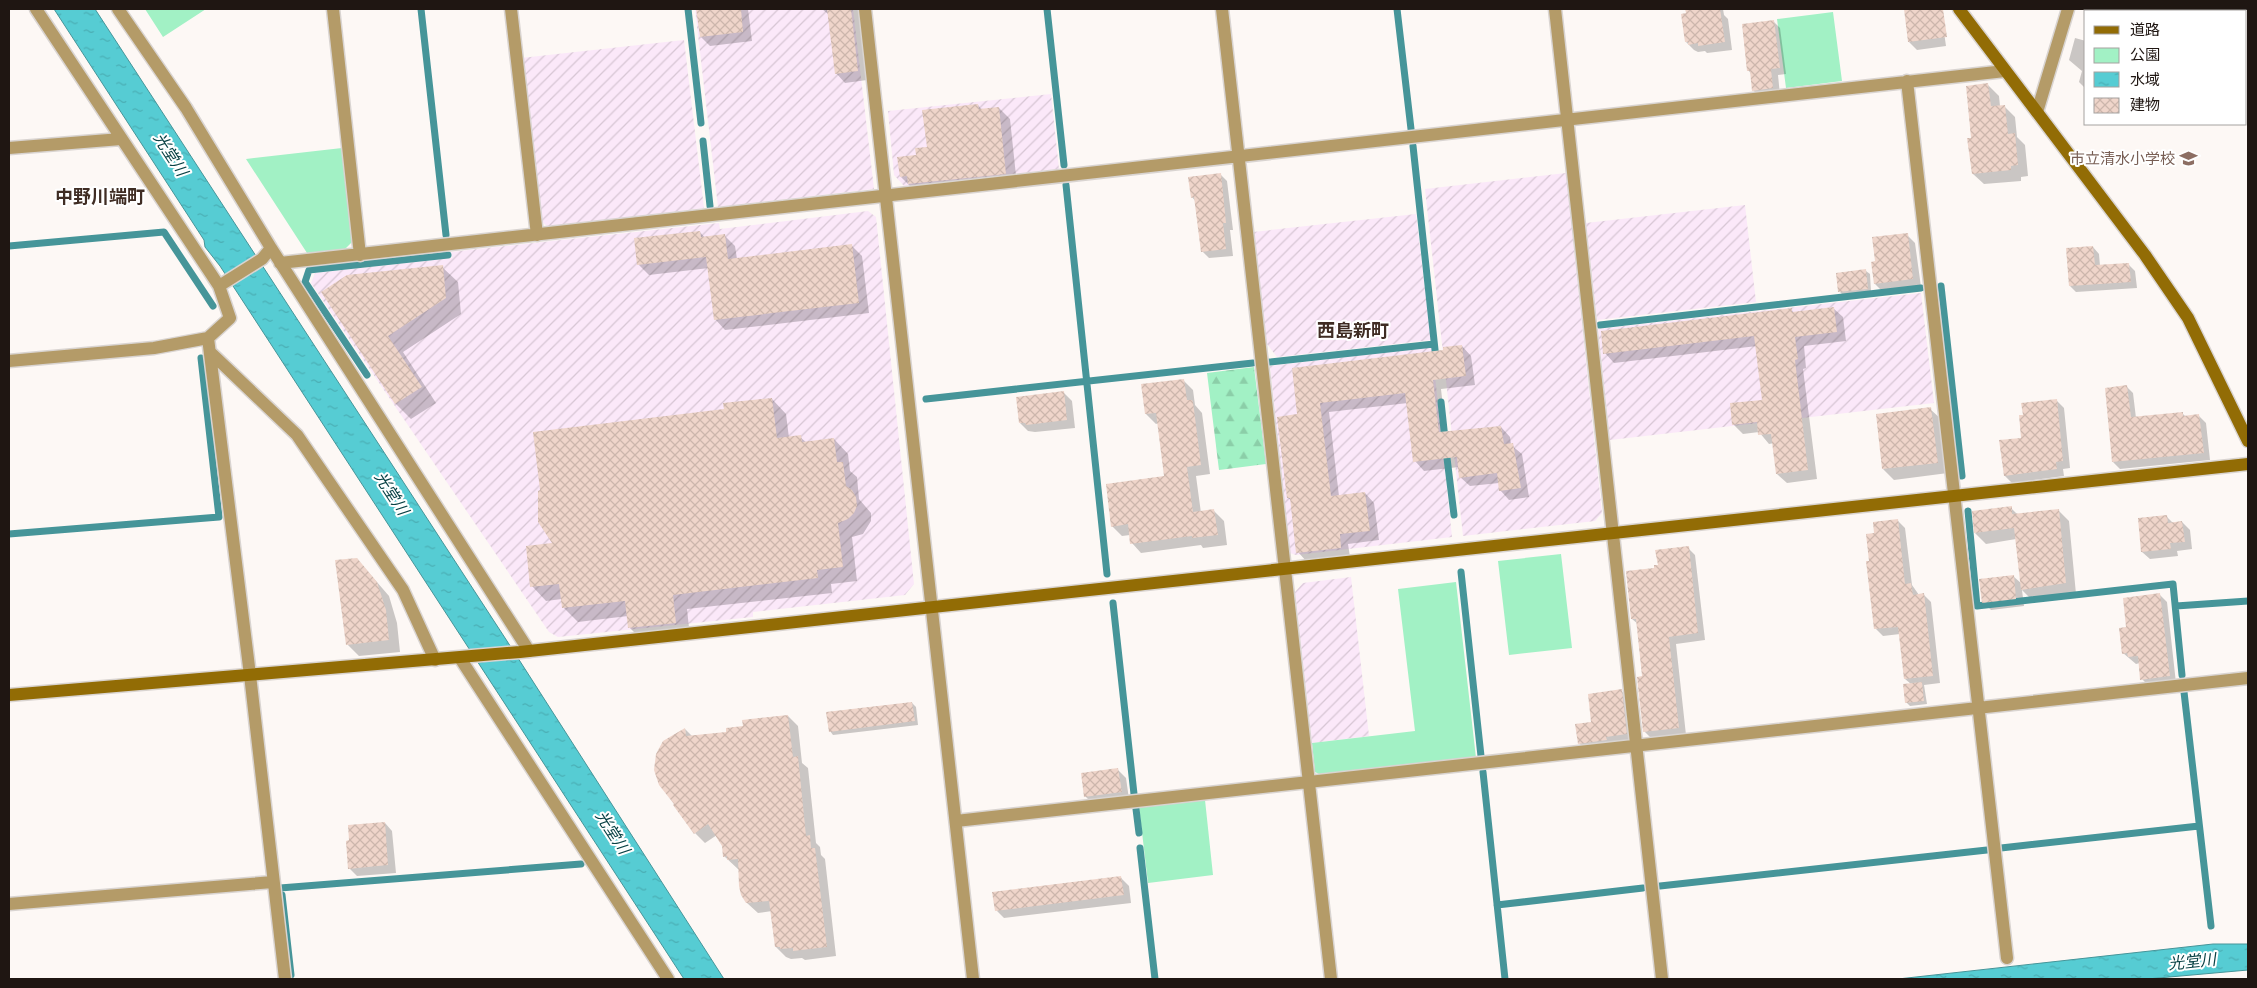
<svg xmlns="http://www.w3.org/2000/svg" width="2257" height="988" font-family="'Noto Serif','Noto Sans JP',serif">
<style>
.industrial{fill:url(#industrial-furrows)}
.green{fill:#a2f1c5}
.forest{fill:url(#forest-firs)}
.water{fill:url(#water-ripples);stroke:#469599}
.shadow{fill:#0003}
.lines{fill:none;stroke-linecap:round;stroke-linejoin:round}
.stream{stroke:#469599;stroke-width:7}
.building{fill:url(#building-cross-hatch)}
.street-casing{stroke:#d9d4d1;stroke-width:15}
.secondary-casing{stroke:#d9d4d1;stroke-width:15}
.street{stroke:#b49b68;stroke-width:12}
.secondary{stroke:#926c05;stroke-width:12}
.labels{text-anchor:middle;stroke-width:4;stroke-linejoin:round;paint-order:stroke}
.education-label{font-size:15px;fill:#785e54;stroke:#fff;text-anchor:end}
.water-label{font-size:16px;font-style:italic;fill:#094144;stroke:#fff}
.quarter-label{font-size:18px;font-weight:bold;fill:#3f2c23;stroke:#fff}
</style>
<defs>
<pattern id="industrial-furrows" width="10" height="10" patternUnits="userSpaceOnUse" patternTransform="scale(1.25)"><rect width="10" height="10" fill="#fbe8f9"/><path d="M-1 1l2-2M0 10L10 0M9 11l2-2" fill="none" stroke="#d7c6d4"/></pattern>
<pattern id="forest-firs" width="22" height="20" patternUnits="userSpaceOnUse" patternTransform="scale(1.25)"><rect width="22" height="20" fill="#a2f1c5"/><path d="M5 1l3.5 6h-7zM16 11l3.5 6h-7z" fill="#8bcea8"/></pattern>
<pattern id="water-ripples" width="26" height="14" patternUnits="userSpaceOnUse" patternTransform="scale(1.25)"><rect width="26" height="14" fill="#56ccd3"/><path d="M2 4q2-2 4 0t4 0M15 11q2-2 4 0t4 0" fill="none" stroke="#4aaeb4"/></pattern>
<pattern id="building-cross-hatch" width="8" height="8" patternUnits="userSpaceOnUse" patternTransform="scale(1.25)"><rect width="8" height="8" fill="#efd5ca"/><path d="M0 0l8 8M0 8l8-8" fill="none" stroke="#ccb6ac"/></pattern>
</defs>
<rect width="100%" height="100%" fill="#fdf8f5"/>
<path class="industrial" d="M695,9H853L874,189L718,207Z
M684,40L704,208L549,228L540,220L521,58Z
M1051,94L1059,169L904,186L894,175L888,111Z
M1566,173L1602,513L1595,521L1463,536L1425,189Z
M1745,205L1756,302L1597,320L1586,223Z
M868,211L876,217L914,584L905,595L753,612V617L558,637L549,632L311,283L315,273L452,258L451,252L719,223L720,229Z
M1416,214L1431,340L1277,357L1267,344L1253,232Z
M1921,293L1934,403L1610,440L1598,329Z
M1432,347L1452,537L1296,555L1290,553L1270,366Z
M1351,577L1369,736L1312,743L1295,592L1303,583Z"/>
<path class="green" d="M145,9H206L163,37Z
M1833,12L1842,81L1786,88L1777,19Z
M342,148L352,242L345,249L307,253L246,159Z
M1561,554L1572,648L1509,655L1498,561Z
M1456,582L1476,758L1323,776L1315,772L1312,743L1415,731L1398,589Z
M1205,800L1213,875L1148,883L1139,807Z"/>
<path class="forest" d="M1254,367L1266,464L1219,470L1207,373Z"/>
<path class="water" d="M54,9H95L507,641L724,979H684L220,266L205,247L204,240Z
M2213,944H2248V970L2147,979H1898Z"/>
<path class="shadow" d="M698,9H748L752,41L710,46L701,37Z
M822,9H858L867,80L845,83L836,73L828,14Z
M1686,9H1723L1724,15L1728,19L1732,50L1707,53L1705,51L1698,52L1694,50L1686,42Z
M1942,18L1946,46L1917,50L1909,42Z
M1773,21L1780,28L1786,74L1778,75L1780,95L1760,97L1753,90L1751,74L1749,71Z
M2075,38L2086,41V89L2079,82L2082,71L2069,60Z
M1988,85L1999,96L2000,106H2004L2015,117L2017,137L2025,145L2028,176L2021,177V181L1984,184L1973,174L1972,139Z
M978,105L982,110L999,108L1010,119L1017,185L912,188L901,177L918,156Z
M1220,174L1227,181L1233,230H1230L1233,256L1209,258L1202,251L1196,202L1192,197Z
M700,232L705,238L725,236L735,246L737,259L852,246L862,256L869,313L725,330L715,319L709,268L649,275L638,264Z
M1907,235L1915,243L1921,287L1883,292L1875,284L1876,262Z
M2093,247L2099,254L2100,266L2129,265L2135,271L2137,288L2076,292L2070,286Z
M442,267L458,282L461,314L403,352L436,403L411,419L396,404L322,293Z
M1866,271L1870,274L1871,292L1843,295L1840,292Z
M1833,308L1843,317L1846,341L1804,346L1806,368L1803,369L1817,479L1787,483L1777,474L1774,443L1769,444L1759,432L1743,434L1733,424L1764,401L1757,346L1614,363L1605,353L1791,309L1794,313Z
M1462,346L1471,356L1475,385L1441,389L1446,433L1501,427L1510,437L1511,445L1522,454L1529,497L1509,500L1500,490L1499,483L1470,486L1460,477L1459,467L1424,471L1415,461L1408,403L1329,412L1339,496L1365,493L1374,503L1379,540L1348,544L1350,557L1307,562L1298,552L1292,501L1288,498L1299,416L1293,369L1445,351Z
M1183,380L1193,390L1195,405L1202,413L1210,474L1196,476L1201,513L1214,511L1224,521L1227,545L1203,548L1201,545L1141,553L1132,543L1130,535L1122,536L1112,526L1166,477L1159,423L1156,424L1146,414Z
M2126,386L2133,393L2136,418L2182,413L2186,417L2199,416L2206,423L2210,460L2120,469L2113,462Z
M1064,393L1072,401L1075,428L1035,432L1028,431L1020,423Z
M772,399L786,414L789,438L800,437L807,443L834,439L848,454L850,471L857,477L859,499L871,513V521L863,534L852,537L857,581L831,584L832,593L687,609L690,637L644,642L629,627L628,616L578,622L563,607L562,599L546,601L532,586L554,544L725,410Z
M2056,400L2064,408L2070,468L2063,469L2064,476L2012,483L2005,476L2022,439L2024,416Z
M1930,409L1941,419L1948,473L1894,480L1883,469Z
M2011,508L2018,515L2058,510L2069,521L2076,594L2033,601L2022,590L2024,606L1991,610L1983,602L2013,576L2022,584L2016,539L1986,544L1975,533Z
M2166,516L2174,524L2182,522L2190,530L2192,549L2177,551L2178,556L2150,559L2142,552L2139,519Z
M1898,521L1905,528L1912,585L1919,595H1924L1931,602L1940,683L1924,685L1927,704L1910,706L1906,702L1911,684L1905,679L1900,634L1883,636L1875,628L1871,562L1876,534Z
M1688,548L1695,555L1705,640L1676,644L1686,735L1651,738L1644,731L1643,677L1638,624L1632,619L1655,569Z
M357,559L389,596L397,623L400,652L359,656L347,644Z
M2160,595L2167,602L2176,683L2149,686L2142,679L2140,663L2136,664L2123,653L2127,628Z
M1621,691L1629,698L1633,741L1586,750L1579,743L1593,723Z
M912,703L916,707L918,725L833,735L830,731Z
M788,716L798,726L802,763L808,768L816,843L820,847L821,855L825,859L836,956L805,960L802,958L791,959L786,957L776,947L772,911L758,913L747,903L739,870L724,856L723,845L717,835L705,843L695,833L685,729L693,737L727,733Z
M1118,770L1126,778L1129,799L1093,804L1085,796Z
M385,823L392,831L396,873L357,876L349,868Z
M1121,878L1129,886L1131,903L1004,918L996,910Z"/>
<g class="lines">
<path class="stream" d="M421,9L446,235
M688,9L701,123
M1047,9L1064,165
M1397,9L1411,129
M703,141L710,206
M1413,146L1436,359
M1066,185L1107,574
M9,246L164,232L213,306
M1941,286L1962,476
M1600,325L1921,288
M1270,362L1434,344
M367,375L305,282L309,270L448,255
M926,399L1253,363
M1441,402L1445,439
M1446,450L1454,515
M1968,511L1977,606L2173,584L2182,675
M9,534L219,517L201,358
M1461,572L1481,756
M1113,603L1134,794
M2176,606L2248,601
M2184,692L2211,926
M1483,772L1505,979
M1136,809L1139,833
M1140,848L1155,979
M2001,848L2199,826
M1660,886L1987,850
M280,888L581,864
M282,895L291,975
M1497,905L1643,888"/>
</g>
<path class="building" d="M696,9H741L743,32L700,37Z
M827,9H851L858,71L835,74Z
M1685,9H1720L1725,42L1698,46V43L1688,45V42H1685L1681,14L1686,13Z
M1904,9H1943L1947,37L1908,42Z
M1774,20L1780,68L1771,69L1773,88L1752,91L1750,71H1747L1742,24Z
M1988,83L1991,106L2005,105L2008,134L2015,133L2018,165L2011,166V170L1972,174L1967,138H1971L1966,86Z
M978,104L979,109L999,107L1006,174L908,184L907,176L900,177L897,157L916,155L915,148L927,147L922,110Z
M1221,173L1226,223H1223L1226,249L1201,252L1194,197L1191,198L1188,177Z
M700,231L701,237L725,234L728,259L852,244L859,303L714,320L706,257L637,265L634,238Z
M1908,233L1913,279L1874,284L1871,262L1875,261L1872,237Z
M2093,246L2095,265L2129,263L2131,282L2069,286L2066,248Z
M443,265L446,298L388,336L422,387L395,404L321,292L347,275Z
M1866,269L1868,289L1838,292L1836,273Z
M1834,307L1837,332L1795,337L1798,359L1795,360L1808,470L1776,474L1771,434L1758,435L1757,422L1732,425L1730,403L1762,400L1754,336L1603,354L1601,331L1792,308V312Z
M1462,345L1466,376L1433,380L1439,432L1501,426L1504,444L1513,443L1521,488L1499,491L1497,473L1459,478L1457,457L1413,462L1405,393L1320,403L1331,496L1365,492L1370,531L1340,534L1341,548L1296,553L1290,498H1287L1277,417L1297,414L1292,368L1443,350V347Z
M1184,379L1187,400H1192L1193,402L1201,465L1187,467L1193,512L1214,509L1218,535L1192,538V536L1130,544L1128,524L1111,527L1106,484L1164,476L1156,413L1145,414L1141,384Z
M2127,385L2131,417L2183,412V416L2199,414L2204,453L2112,462L2105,388Z
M1064,391L1067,420L1026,425L1025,423H1019L1016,397Z
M772,398L777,438L801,435L802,442L834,438L837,462H843L846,486L852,490L856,497L857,506L854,513L848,519L838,523L843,567L817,570L818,578L673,595L676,623L628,628L625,601L562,608L559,584L530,587L526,546L552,543L538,522V491L540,490L533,432L724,409L723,403Z
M2057,399L2063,461L2056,462L2057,469L2004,476L1999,440L2021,438L2019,415H2023L2021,403Z
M1931,407L1938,463L1882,469L1876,414Z
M2012,506V514L2059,509L2066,583L2021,590L2014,528L1974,533L1972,511Z
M2167,515L2168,523L2182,521L2185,542L2170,543L2171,549L2141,552L2138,518Z
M1898,519L1905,584L1911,583L1913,595L1924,593L1933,676L1904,679L1898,627L1874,629L1866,561H1869L1866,534L1874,533L1873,522Z
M1689,546L1698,633L1669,637L1679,728L1643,732L1637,677L1642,676L1636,619H1631L1626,571L1654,568V565H1658L1655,550Z
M357,558L377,582L386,610L389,640L346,645L335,560Z
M2014,575L2016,599L1982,603L1979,579Z
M2160,593L2170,676L2140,680L2138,656L2128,657L2127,653L2122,654L2119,628L2126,627L2123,598Z
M1922,682L1924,701L1905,703L1903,684Z
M1622,689L1627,734L1606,737L1607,740L1578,744L1575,724L1591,722L1588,694Z
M912,702L915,721L829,732L826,712Z
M788,715L793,757L798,756L806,836L810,835L811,848H815L827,947L793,951V948L780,949V947H775L769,901L746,903L741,895L739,886L738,859L727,860V856L723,857L722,846L708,824L694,834L673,805L674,804L659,785L654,770L656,754L663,741L685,728L686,736L726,732V728L743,726L742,720Z
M1118,768L1122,792L1084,797L1081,773Z
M385,822L388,865L348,869L346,841L349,840L348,825Z
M1121,876L1124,895L995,911L992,892Z"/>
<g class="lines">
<defs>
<path id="street" d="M118,9L186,108L271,248L529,651
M333,9L360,255
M511,9L537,235
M865,9L973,979
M1222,9L1331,979
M1555,9L1662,979
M1907,81L2007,958
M2037,112L2068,9
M9,148L121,139
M280,263L2005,71
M219,286L262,259L271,248
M208,338L250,675L285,979
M210,352L297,435L403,590L435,660
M9,361L154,348L208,338L230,318L219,286L36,9
M460,658L668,979
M956,821L2248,678
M9,904L273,882"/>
<path id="secondary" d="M1959,9L2145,255L2188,318L2248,441
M9,695L520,652L2248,464"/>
</defs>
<use href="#street" class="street-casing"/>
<use href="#secondary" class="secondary-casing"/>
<use href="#street" class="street"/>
<use href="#secondary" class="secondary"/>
</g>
<defs>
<symbol id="school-bare" viewBox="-9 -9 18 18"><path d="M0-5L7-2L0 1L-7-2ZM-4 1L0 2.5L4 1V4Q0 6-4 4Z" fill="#8d6e63" stroke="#fff" stroke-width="2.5" paint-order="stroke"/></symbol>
</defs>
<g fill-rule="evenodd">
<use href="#school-bare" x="2176" y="146" width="25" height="25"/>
</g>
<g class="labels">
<g class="education-label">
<text x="2175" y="164">市立清水小学校</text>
</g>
<g class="water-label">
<text transform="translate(171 154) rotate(57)" y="6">光堂川</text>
<text transform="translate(392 493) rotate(57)" y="6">光堂川</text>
<text transform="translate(613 832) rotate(57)" y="6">光堂川</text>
<text transform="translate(2192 961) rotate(-6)" y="6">光堂川</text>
</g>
<g class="quarter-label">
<text x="100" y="203">中野川端町</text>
<text x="1353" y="337">西島新町</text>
</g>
</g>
<rect width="2257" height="988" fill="none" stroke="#1f1612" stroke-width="20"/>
<rect x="2084" y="10" width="162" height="115" fill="#ffffff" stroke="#a5a2a0"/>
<rect x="2094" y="26" width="25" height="8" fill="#926c05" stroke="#a5a2a0"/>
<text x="2130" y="35" font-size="15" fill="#1f1612">道路</text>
<rect x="2094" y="48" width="25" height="15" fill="#a2f1c5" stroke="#a5a2a0"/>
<text x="2130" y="60" font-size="15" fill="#1f1612">公園</text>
<rect x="2094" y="72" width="25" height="15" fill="url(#water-ripples)" stroke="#a5a2a0"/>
<text x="2130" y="85" font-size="15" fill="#1f1612">水域</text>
<rect x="2094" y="98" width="25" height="15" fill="url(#building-cross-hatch)" stroke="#a5a2a0"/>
<text x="2130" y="110" font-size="15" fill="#1f1612">建物</text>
</svg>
